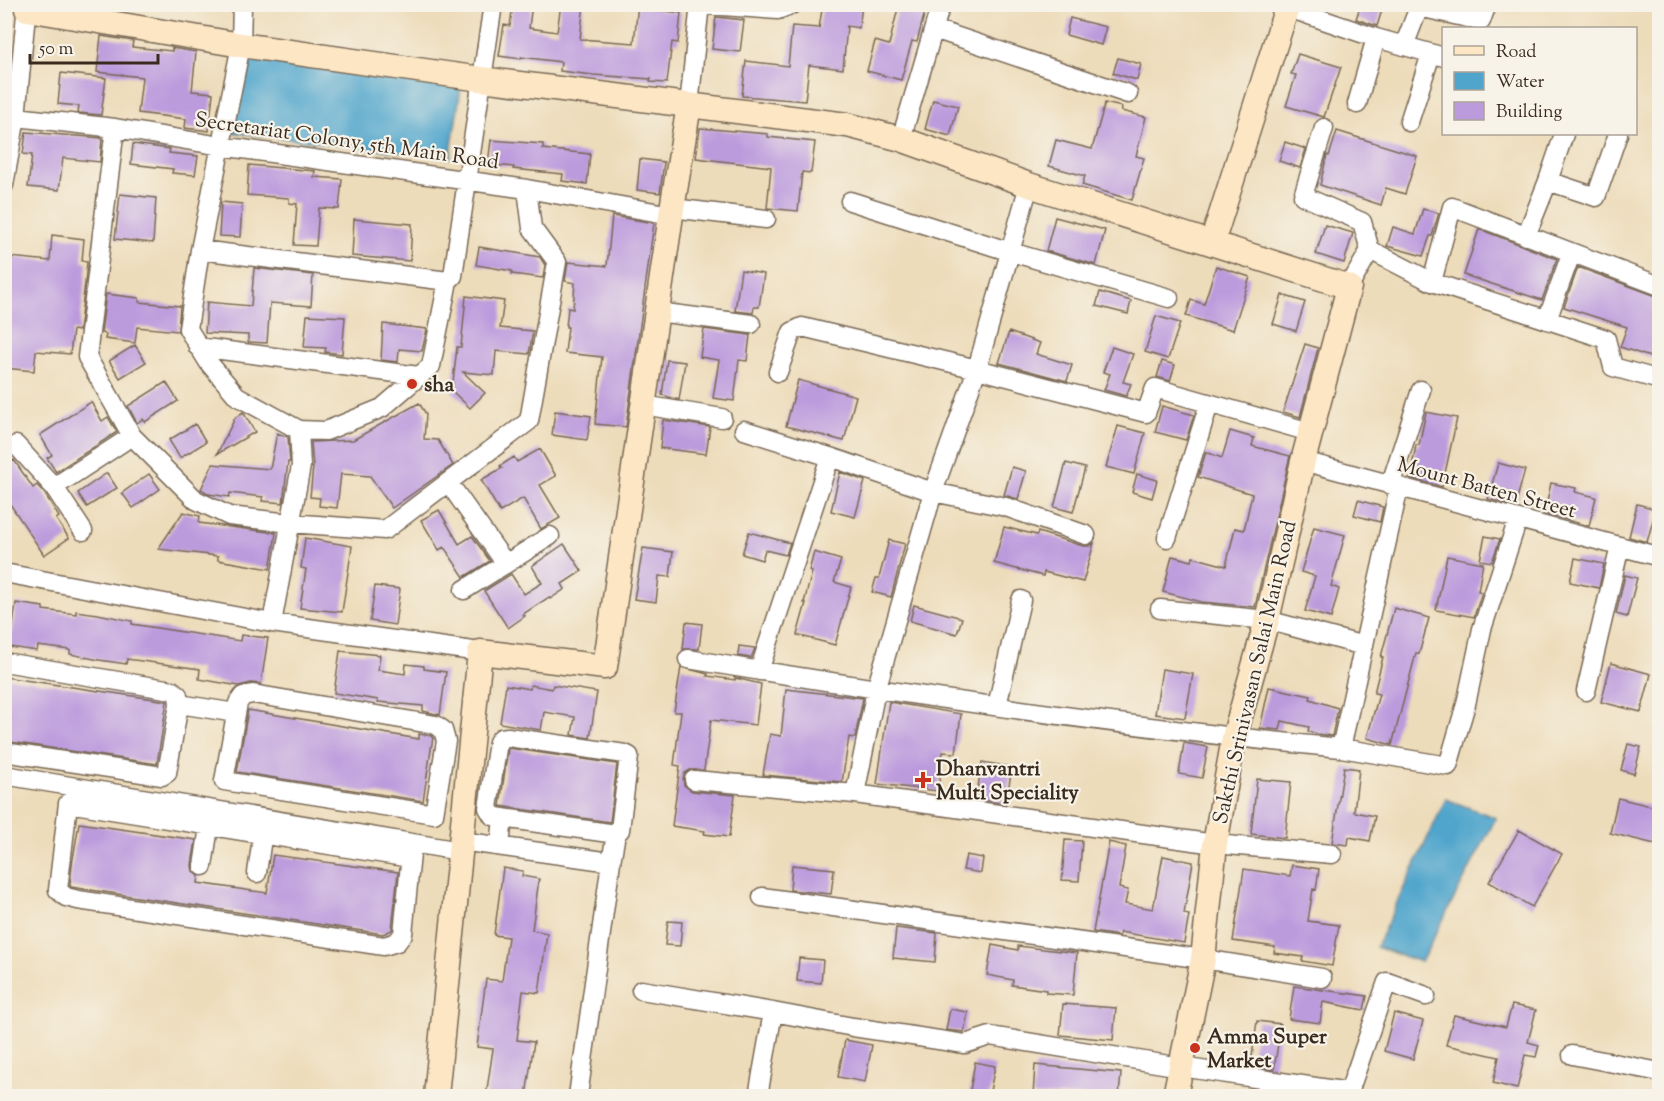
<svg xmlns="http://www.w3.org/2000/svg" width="1664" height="1101" font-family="'Sorts Mill Goudy',serif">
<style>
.water{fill:#50a5cc;stroke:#466875;stroke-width:1.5}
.building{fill:#bc9bdd}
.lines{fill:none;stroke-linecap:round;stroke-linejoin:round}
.street-casing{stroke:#796855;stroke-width:21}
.secondary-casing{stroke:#796855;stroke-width:27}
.street{stroke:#fff;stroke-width:18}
.secondary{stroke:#fce6c4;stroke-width:24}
.poi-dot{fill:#c8321e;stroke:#f7f3e8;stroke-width:2}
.labels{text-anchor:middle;stroke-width:4.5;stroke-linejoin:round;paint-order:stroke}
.street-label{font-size:21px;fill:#3b2a1e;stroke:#f7f3e8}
.poi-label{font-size:21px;font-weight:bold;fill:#3b2a1e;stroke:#f7f3e8;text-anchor:start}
</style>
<rect width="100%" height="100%" fill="#f7f3e8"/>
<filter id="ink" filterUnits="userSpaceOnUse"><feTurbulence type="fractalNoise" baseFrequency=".0167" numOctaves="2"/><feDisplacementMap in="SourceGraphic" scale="12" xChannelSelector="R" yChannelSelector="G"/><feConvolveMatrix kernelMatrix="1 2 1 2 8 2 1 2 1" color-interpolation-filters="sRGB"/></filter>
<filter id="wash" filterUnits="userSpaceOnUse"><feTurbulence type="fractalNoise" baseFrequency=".008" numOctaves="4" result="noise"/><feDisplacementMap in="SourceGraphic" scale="24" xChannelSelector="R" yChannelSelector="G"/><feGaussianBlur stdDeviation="1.35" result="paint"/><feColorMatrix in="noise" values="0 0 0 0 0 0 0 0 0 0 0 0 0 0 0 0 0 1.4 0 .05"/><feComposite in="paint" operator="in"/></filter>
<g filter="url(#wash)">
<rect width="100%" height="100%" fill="#eddcba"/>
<path class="water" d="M245,54L461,88L450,158L231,132Z
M1446,799L1496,818L1421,962L1376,947Z"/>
<g id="blocks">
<path class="building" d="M513,4H532L529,28L557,32L561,4H584L580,39L634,43L638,4L660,6L659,10L681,13L678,43L672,42L667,83L650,82L651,79L593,75L560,71L561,62L521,57V59L499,56L504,25L510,26Z
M823,4L862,6L859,28L847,26L843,69L809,65L805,101L742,96L746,61L788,66L792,26L819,28Z
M899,4H927L917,42L912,41L901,80L867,71L875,41L889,45Z
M1361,4L1382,10L1377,26L1356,19Z
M716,17L744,20L740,52L712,49Z
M1070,18L1106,27L1101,45L1066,35Z
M101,36L133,41L132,47L172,51V48L196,52L192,91L213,93L209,131L185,128L186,119L138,113L142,77L97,72Z
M1298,54L1341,67L1324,117L1286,106L1296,75L1291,74Z
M1118,58L1141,64L1137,80L1113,73Z
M61,73L106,78L101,115L78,113L79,106L58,104Z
M933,100L958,106L950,136L925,129Z
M1105,103L1122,107L1121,111L1146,117L1136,156L1144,158L1132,200L1082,185L1085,176L1049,166L1056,140L1092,149Z
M700,128L768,134V137L815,142L811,173L802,172L798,211L767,208L771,167L696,158Z
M1337,131L1417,156L1405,194L1386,188L1381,205L1320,185L1327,155L1329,156Z
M26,132L102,138L100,162L63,158L59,190L28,187L32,155L23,154Z
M491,140L543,144V149L590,154L587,184L562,181L563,174L513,169L514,167L488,164Z
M1285,142L1306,149L1300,168L1279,161Z
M133,144L170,149L169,153L198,156L195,175L172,173L173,169L131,164Z
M640,159L664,162L660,193L637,190Z
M249,165L315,171L314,177L342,179L339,209L319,208L316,246L294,245L297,204L289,203V198L247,195Z
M120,194L156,198L153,243L115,239Z
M221,202L242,204L240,237L219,236Z
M1423,209L1439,213L1432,236H1430L1423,256L1387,246L1393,227L1415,234Z
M612,216L654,223L626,427L595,424L602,357L565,353L568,327H566L568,308L573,309L575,283L565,281L568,262L607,266Z
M1055,217L1105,230L1096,265L1046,251Z
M354,219L412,224L410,261L352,256Z
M1325,225L1353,233L1344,263L1316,254Z
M1479,229L1557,259L1542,300L1464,275Z
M52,235L84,239L82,261L87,262L85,283L79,331L73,330L70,354L36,351L34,371L4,368V288L7,289L10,257L50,261Z
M479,247L540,257L545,265L543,278L512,274V271L476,265Z
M1216,266L1250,277L1233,330L1186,316L1191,300L1204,304Z
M1578,267L1659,297V360L1620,347L1627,327L1564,307Z
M254,268L313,275L311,306L270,303L267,343L248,342V335L205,333L207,302L251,306Z
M741,270L764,274L759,307H754L753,313L735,311Z
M1100,292L1131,301L1128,314L1096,306Z
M106,294L139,298V302L180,306L178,331L137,327L135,343L105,339L106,334L101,333Z
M1282,295L1305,302L1296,331L1273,324Z
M466,296L504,301L500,328L533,331L529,354L496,351L494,375L463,372L485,393L470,408L452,391L457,347H461Z
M307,315L345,317L342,354L325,352L326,348L304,347Z
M1156,316L1180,323L1168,359L1145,352Z
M383,324L427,329L422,351L399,349L398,362L381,360Z
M704,329L750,335L747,361L739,360L734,401L713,398L719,360L700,357Z
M1009,332L1040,343L1036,354L1072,365L1067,381L999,363Z
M1305,344L1318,348L1300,417L1283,412Z
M135,345L146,362L120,378L109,361Z
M1112,347L1133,354L1123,382L1131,384L1126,396L1104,390L1110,374L1103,372Z
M667,360L685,362L679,400L662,395Z
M1162,361L1175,365L1170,381L1157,377Z
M798,380L856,396L844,441L786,426Z
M166,382L178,401L145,422L143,419L137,423L128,406Z
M91,402L102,421L108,417L117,432L56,472L47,458L52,455L40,435Z
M419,403L426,414L424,439L438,440L453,465L392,508L370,476L341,474L337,508L319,506L320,498L310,497L313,467L311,442L353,440Z
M1162,406L1194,415L1186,440L1155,432Z
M555,411L591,416L587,440L552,435Z
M243,412L255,432L217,454L235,418Z
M1426,412L1457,418L1442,487L1410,478L1416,445H1419Z
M663,420L710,427L706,454L660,448Z
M195,424L206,442L180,458L169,440Z
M1118,426L1145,433L1134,474L1106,467Z
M1230,431L1254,438L1252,446L1290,456L1255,607L1202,602L1163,592L1172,556L1192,561L1193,557L1226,566L1235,528L1244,530L1252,494L1198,477L1206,452L1222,458Z
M277,433L288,437L290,462H288L283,503L262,501L263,497L230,493L229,497L209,494L201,489L213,464L270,469Z
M540,449L556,476L540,485L560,518L541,529L523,498L500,512L481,480L502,468L500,466L514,457L517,462Z
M14,460L33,488L37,485L45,494L59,517L56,519L69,538L44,555L4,495V466Z
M1066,463L1085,468L1073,512L1054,507Z
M1498,463L1525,470L1515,506L1488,499Z
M1012,467L1026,471L1018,499L1004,495Z
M840,472L865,481L855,517L831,511Z
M107,473L117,488L87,507L78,493Z
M149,474L160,489L133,508L122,493Z
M1137,474L1157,480L1152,498L1132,492Z
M1551,483L1576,488L1575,492L1596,497L1589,526L1544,514Z
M1358,500L1383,507L1380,522L1354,515Z
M1637,504L1656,509L1647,542L1629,537Z
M439,510L459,544L472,536L490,561L464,577L444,547L439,550L421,520Z
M183,512L200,516L199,523L276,533L270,569L218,560V556L158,549Z
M1004,527L1037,535L1038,532L1083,546H1089L1094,543L1083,582L1044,572L1043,576L994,563Z
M1314,527L1345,535L1331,586L1339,589L1331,618L1305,611L1315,576L1301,572Z
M749,532L790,543L786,555L765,550L762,560L742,554Z
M1485,536L1500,539L1492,562L1480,560Z
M305,538L352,546L342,612L300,608L306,569L301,568Z
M889,540L905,544L891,597L872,592L876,578H879Z
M564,544L582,571L562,584L565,589L550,599L549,597L523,614L525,616L508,628L484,591L511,574L524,594L542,583L532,566Z
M643,548L673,552L670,577L659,576L656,602L634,599Z
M814,552L841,560L834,582L851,587L835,645L797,635L806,603H804L812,572L809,571Z
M1447,556L1483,563L1478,591L1482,592L1474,617L1436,610Z
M1575,558L1604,564L1599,588L1570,582Z
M1625,575L1637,578L1627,617L1616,614Z
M375,586L400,589L395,625L370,621Z
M16,603L43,607V610L76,614V611L98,614L132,621V624L240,641L241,635L268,638L261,684L251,683L239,686L199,679L200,669L127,659L126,664L99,660L70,654V650L38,646L37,651L10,647Z
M914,605L962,618L957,634L910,621Z
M1394,608L1429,618L1419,654L1416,653L1392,745L1367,738L1379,694L1374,693L1383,657H1381Z
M686,622L702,624L699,649H683Z
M739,646L755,648L751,658L738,656Z
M340,651L380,655L378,670L405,674L406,664L424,666V669L446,672L440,715L423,711V706L378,702V700L334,693Z
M1611,663L1651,674L1641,712L1601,702Z
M681,667L708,674L707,676L735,680V678L761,684L756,725L711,720L704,770H690L685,773L683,778L684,785L692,791L735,795L729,837L704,834L705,831L672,826L680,766L674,765L681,712H674Z
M1162,669L1193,674L1185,718L1155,714Z
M4,677L167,701L157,764L4,741Z
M506,685L530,689L531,685L552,689L553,685L597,692L590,738L572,735L575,717L544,712L541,730L500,723Z
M1269,687L1311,696L1310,699L1338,708L1332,736L1317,734L1308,731L1309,727L1282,721L1280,730L1260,728Z
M786,689L863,698L855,738L849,737L842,782L763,775L770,734L781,736Z
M889,702L961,714L956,753L943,752L938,791L877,784Z
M248,710L419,739V734L432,736L433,737L423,801L237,772Z
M1184,743L1208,747L1202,778L1179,774Z
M1628,744L1641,747L1634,774L1621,770Z
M508,748L617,764L610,822L500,806Z
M982,762L1012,767L1006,804L976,799Z
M1344,767L1359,769L1354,812L1375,816L1370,841L1349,837L1348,845L1332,843Z
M1257,779L1291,782L1285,838L1251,834Z
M1618,798L1659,808V845L1610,833Z
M79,823L196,840L192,865L193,871L199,876L198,883L267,893L273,855L398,872L392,930L383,934L71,887L70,885L72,865Z
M1519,830L1562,854L1532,907L1489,882Z
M1065,840L1082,841L1079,881L1062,880Z
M1109,842L1126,846L1119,888L1128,890L1125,904L1153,909L1163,856L1193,862L1184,914L1189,915L1184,943L1120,932L1119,936L1093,932Z
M966,855L983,858L981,873L963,870Z
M792,865L834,869L831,894L790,890Z
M1292,865L1319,869L1316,890L1313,889L1308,921L1339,925L1332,966L1302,961L1303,957L1274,953L1275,947L1233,941L1244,869L1290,876Z
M503,868L523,871L522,876L539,879L532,930L547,933L539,993L523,991L517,1040L534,1042L526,1096H486L493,1049L477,1047L486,979L502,981L508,937L494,935Z
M668,921L682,922L680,946L665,945Z
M896,928L937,933L935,962L893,958Z
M992,945L1018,950V946L1077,953L1073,995L1046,993V990L1012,985L1013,980L987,975Z
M799,958L823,960L821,983L797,981Z
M1294,986L1367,996L1364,1010L1323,1002L1320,1023L1289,1019Z
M1063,1004L1116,1008L1113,1040L1060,1035Z
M1512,1005L1536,1010L1528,1042L1539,1045L1536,1057L1525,1055L1517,1089L1493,1083L1499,1057L1446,1045L1454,1015L1506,1027Z
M950,1009L968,1012L964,1032L946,1030Z
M1394,1013L1423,1021L1413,1059L1384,1051Z
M1257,1021L1281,1024L1274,1070L1253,1066V1064H1251Z
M845,1040L872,1045L865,1082L838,1077Z
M975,1062L995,1066L989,1096H969Z
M1035,1065L1121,1073L1119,1096H1033Z
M1251,1089L1271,1092L1270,1096H1250Z"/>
</g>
</g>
<g filter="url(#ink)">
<use href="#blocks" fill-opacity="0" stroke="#796855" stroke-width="1.5"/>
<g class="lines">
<defs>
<path id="street" d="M242,4L241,45L200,250L188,329L209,363L237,396L299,430L326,431L382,408L431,366L448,281L453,276L493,4
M694,4L778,10L793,4
M1277,4L1376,38L1444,57
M934,29L1128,94
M1404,46L1419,7L1481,21L1487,4
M1357,104L1376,38
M689,105L700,4
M16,117L115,128L221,146L527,189L671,215
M1409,122L1431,54
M115,128L87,357L132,436L196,500L229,516L290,523L385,530L529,421L557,262L532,228L527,189
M1324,128L1303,196L1362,222L1370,250
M901,139L941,4
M1548,181L1564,134
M4,185L16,117L27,4
M850,201L1011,252L1169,298
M672,208L766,219
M1526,236L1548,181L1596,197L1618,134
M200,250L448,281
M1432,282L1452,207L1660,286
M1349,287L1370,250L1432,282L1606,339L1613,367L1660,380
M657,312L751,324
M1547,320L1571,254
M198,347L419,376
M778,372L792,332L802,327L977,369L1146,413L1155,388L1310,432
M643,405L722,418
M744,430L830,457
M16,445L54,487L83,531
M1303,461L1660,557
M448,482L506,564
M1391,483L1421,390
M54,487L132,436
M1399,487L1341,748L1448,766L1466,704L1482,629L1518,519
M1167,538L1209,404
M4,573L272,623L480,652
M464,590L550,536
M1160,609L1267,620L1364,646
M272,623L301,466L299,430
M688,659C905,695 1122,727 1341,748
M4,662L172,690L178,695L179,704L167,773L162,776L4,752
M759,671L830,457L933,492L1006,507L1086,535
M1586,691L1620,546
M253,694L436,725L443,730L446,741L434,814L224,781L238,703L243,696Z
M179,704L236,713
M997,706L1021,600
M4,775L460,851
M694,780L855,794L876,690L933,492L977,369L1029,185
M855,794L1215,844L1332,854
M503,818L616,834
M461,841L611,862L578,1096
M500,846L503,818L493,816L488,808L498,742L501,738L508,737L625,754L629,756L620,830L616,834L611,862
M410,858L68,803L58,890L66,897L78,900L384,946L397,942L403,934L412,844
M203,866L211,814
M257,873L264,824
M762,897L1203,959L1322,978
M641,990L773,1012
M1572,1055L1660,1072
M758,1096L773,1012L853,1027L965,1044L990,1036L1181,1067L1349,1092L1387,982L1426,996"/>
<path id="secondary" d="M27,9L241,45L481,79L847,125L901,139L1029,185L1349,287L1303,461L1267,620L1234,738L1215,844L1203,959L1175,1096
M1212,243L1288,4
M436,1096L480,652L605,667L671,215L689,105"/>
</defs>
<use href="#street" class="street-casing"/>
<use href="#secondary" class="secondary-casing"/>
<use href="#street" class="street"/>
<use href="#secondary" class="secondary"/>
</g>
</g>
<g class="poi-dot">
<circle cx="412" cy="384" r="6"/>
<path d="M920 771h6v6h6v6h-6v6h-6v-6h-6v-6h6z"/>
<circle cx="1195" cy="1048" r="6"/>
</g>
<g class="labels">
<g class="street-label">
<text transform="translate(347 140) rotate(8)" y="7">Secretariat Colony, 5th Main Road</text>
<text transform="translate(1487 487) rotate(15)" y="7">Mount Batten Street</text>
<text transform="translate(1254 672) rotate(-77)" y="7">Sakthi Srinivasan Salai Main Road</text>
</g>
<g class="poi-label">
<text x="424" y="391">sha</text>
<text x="936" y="775">Dhanvantri<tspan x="936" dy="24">Multi Speciality</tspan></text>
<text x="1207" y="1043">Amma Super<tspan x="1207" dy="24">Market</tspan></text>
</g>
</g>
<rect width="1664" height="1101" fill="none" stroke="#f7f3e8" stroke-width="24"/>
<rect x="1442" y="27" width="195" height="108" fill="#f7f3e8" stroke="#aca397" stroke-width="1.5"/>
<rect x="1454" y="46" width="30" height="9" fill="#fce6c4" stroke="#aca397" stroke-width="1.5"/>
<text x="1496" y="57" font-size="18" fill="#3b2a1e">Road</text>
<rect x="1454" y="72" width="30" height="18" fill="#50a5cc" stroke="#aca397" stroke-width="1.5"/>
<text x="1496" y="87" font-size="18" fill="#3b2a1e">Water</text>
<rect x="1454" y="102" width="30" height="18" fill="#bc9bdd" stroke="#aca397" stroke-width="1.5"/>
<text x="1496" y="117" font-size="18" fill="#3b2a1e">Building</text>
<path d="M30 54v9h128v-9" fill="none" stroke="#3b2a1e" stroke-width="3"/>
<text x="39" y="54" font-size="18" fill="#3b2a1e" stroke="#f7f3e8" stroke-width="4.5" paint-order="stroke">50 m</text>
</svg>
